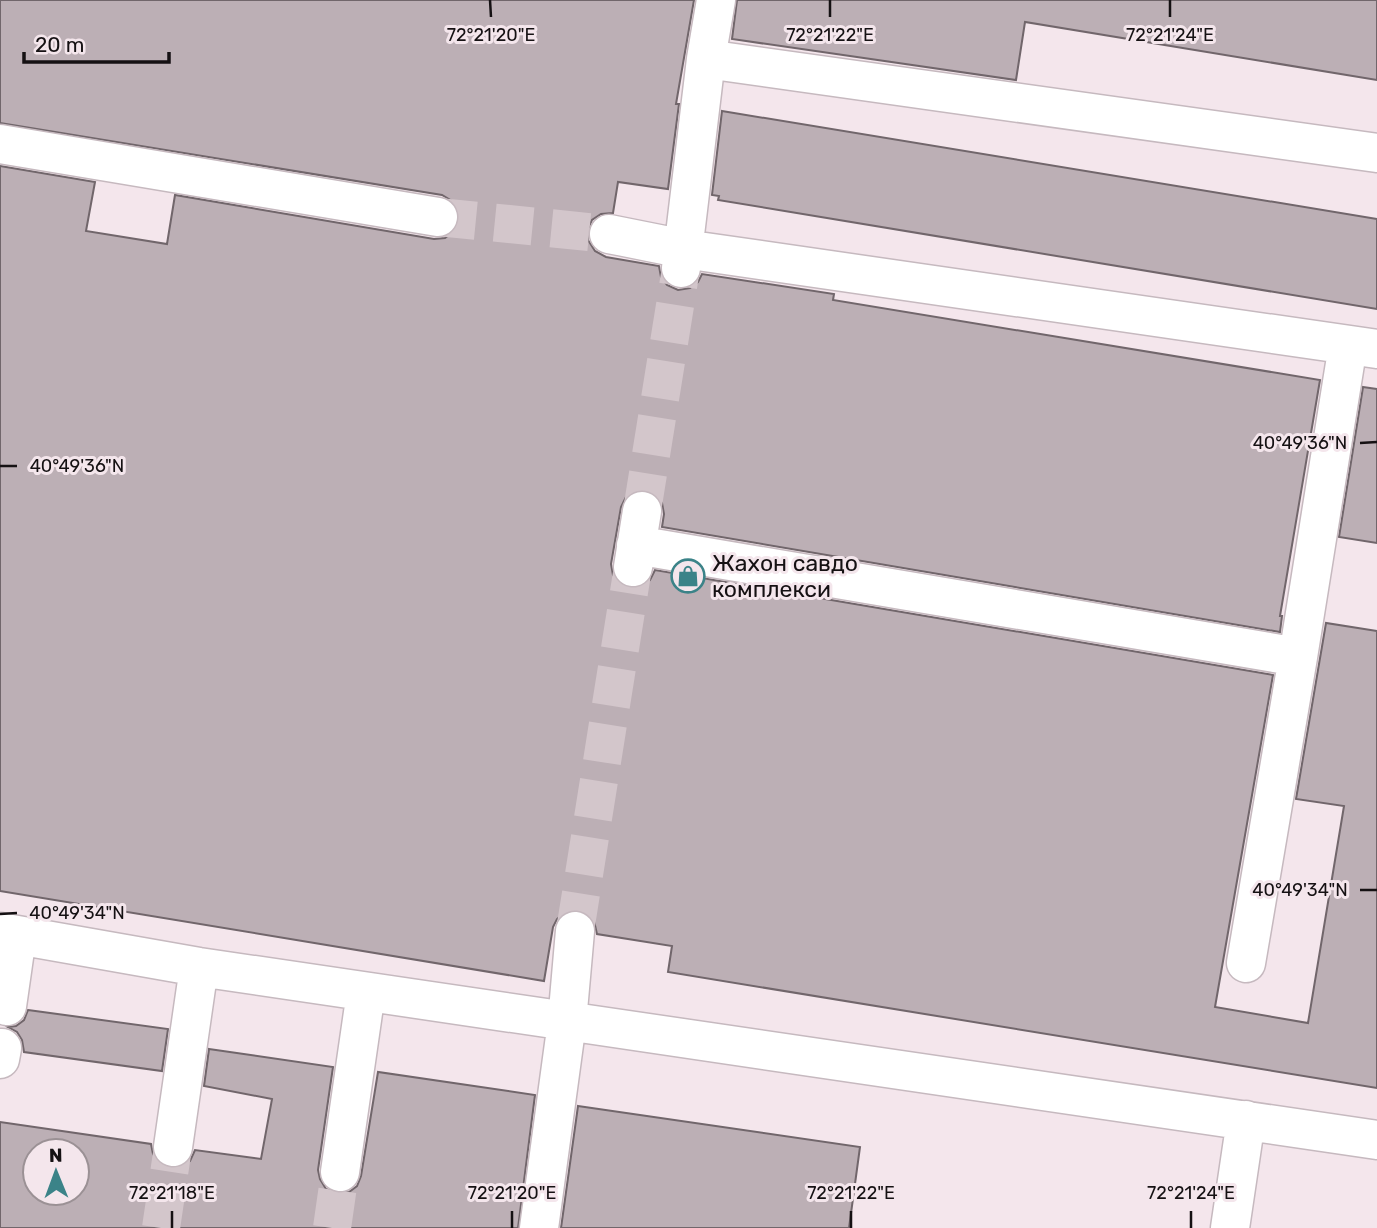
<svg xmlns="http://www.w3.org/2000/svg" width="1377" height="1228" font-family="Rubik,sans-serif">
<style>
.building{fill:#bcafb5;stroke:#71666b;stroke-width:2;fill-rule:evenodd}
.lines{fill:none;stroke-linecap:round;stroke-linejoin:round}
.minor-tunnel{stroke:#d3c6cb;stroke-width:38;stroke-dasharray:38 19;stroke-linecap:butt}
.minor-casing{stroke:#c6b9bf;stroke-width:41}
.minor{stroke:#fff;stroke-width:38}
.ticks{fill:none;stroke:#151113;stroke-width:2.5}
.labels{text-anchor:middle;stroke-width:6;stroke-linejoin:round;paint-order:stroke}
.poi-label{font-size:23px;fill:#151113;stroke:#f4e6ec;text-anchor:start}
.ticks-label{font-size:18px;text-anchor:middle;fill:#151113;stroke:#f4e6ec;stroke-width:6;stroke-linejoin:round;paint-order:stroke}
</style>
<rect width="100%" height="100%" fill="#f4e6ec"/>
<path class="building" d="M0,0H694L676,104H679L668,189L618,182L613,213L601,214L592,220L588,229V240L595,251L606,257L659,266L661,277L667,285L678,290L690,288L698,282L702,274L834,294L833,300L1320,380L1280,616H1282L1280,632L662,527L664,514L662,503L655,494L645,489L635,490L626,497L621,507L611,564L613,575L620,584L629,588L641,587L650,580L655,570L1273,675L1215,1007L1308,1023L1344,806L1296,799L1326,623L1377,631V1088L668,972L672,946L597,934L594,921L587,913L578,909L565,912L557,919L553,927L544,981L0,891V166L95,182L86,231L167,244L175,195L434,239L445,238L454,231L460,220L458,209L452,201L442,195L0,123Z
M737,0H1377V80L1025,22L1016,80L732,39Z
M722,111L1377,219V309L718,200L719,196L712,195Z
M1363,387L1377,389V543L1339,537Z
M28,1010L168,1029L162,1071L24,1052L22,1040L17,1032L8,1027L16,1026L24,1020Z
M209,1049L333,1067L318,1170L320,1179L326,1189L338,1194L349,1192L357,1186L361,1176L378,1072L535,1095L518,1228H0V1122L151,1144L153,1154L159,1164L171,1169L180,1167L190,1161L195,1150L261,1159L272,1099L204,1086ZM35,1151H77V1193H35Z
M578,1106L860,1147L849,1228H561Z"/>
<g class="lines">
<path class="minor-tunnel" d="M438,217L609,234
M642,511L681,268
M575,931L633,567
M161,1228L173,1147
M332,1228L340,1172"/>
<defs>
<path id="minor" d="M706,59L1377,153
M0,144L438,217
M609,234L684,249L1377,349
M681,268L706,59L716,0
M636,545L1298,657
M633,567L642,511
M0,932L199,967L1377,1140
M1246,963L1298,657L1348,345
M7,1006L17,936
M0,1059L2,1048
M173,1147L199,967
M340,1172L366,992
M539,1228L567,1022L575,931
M1230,1228L1246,1120"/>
</defs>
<use href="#minor" class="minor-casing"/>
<use href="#minor" class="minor"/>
</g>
<path class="ticks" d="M490,0L491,17M830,0V17M1170,0V17M1360,443L1377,442M0,466H17M1360,890H1377M0,914L17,913M172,1211V1228M512,1211V1228M851,1211V1228M1191,1211V1228"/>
<defs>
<symbol id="shop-ring" viewBox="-11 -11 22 22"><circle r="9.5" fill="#f4e6ec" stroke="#3b8388" stroke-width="1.5"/><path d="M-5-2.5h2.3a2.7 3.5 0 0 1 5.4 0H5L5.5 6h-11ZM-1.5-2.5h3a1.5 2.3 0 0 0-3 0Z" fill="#3b8388"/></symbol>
</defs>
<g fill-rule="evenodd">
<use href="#shop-ring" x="669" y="557" width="38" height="38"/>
</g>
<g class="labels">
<g class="poi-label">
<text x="712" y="571">Жахон савдо<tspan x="712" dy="26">комплекси</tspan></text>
</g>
</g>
<g class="ticks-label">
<text x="491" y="41">72°21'20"E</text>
<text x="830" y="41">72°21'22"E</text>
<text x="1170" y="41">72°21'24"E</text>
<text x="1300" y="449">40°49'36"N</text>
<text x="77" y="472">40°49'36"N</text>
<text x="1300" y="896">40°49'34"N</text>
<text x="77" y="919">40°49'34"N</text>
<text x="172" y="1199">72°21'18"E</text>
<text x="512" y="1199">72°21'20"E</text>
<text x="851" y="1199">72°21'22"E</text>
<text x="1191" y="1199">72°21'24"E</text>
</g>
<g transform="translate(56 1172) rotate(359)"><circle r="33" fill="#f4e6ec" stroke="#9b9195" stroke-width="2"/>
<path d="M0-5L12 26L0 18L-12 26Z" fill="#3b8388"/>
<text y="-10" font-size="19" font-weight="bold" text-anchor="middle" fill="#151113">N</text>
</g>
<path d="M24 52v10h145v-10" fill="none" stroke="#151113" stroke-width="3.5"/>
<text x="35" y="52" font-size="21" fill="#151113" stroke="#f4e6ec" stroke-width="5" paint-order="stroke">20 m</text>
</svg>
